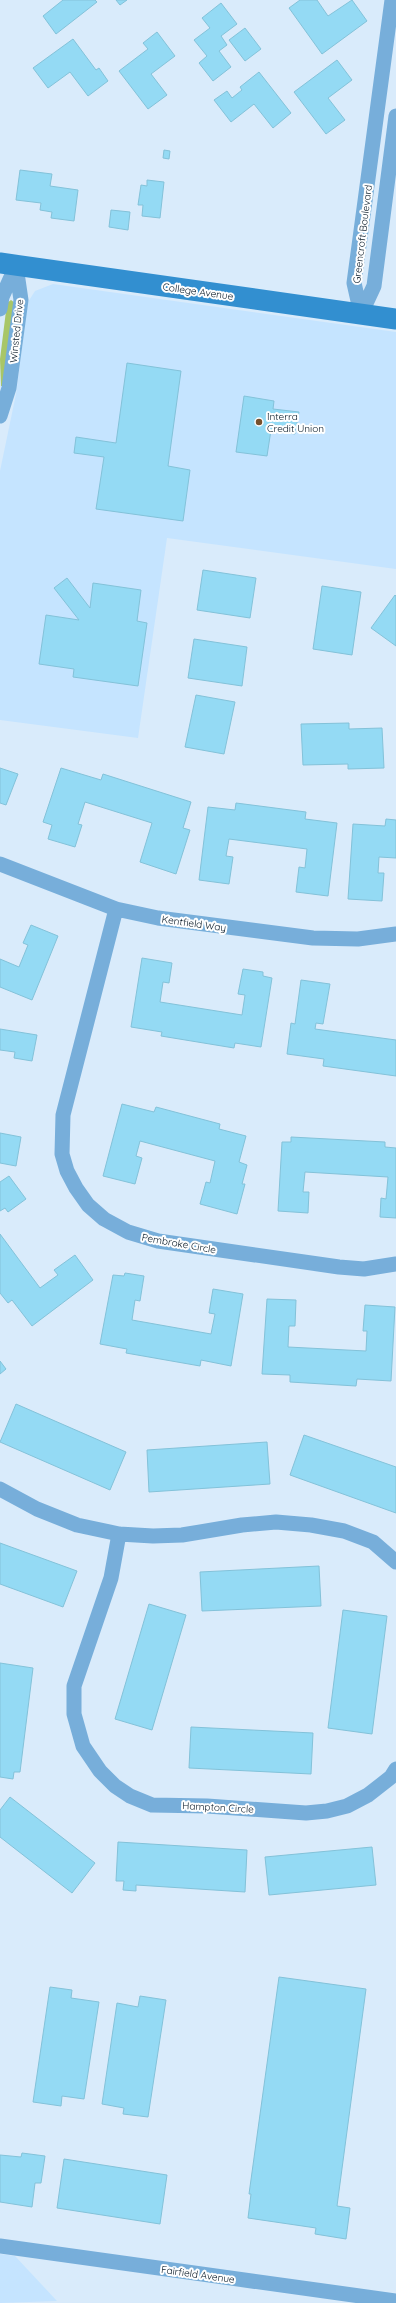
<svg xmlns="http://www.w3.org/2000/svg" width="396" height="2303" font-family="Quicksand,sans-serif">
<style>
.built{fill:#c5e4ff}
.green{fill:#a8c668}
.building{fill:#94daf4;stroke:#83c2d9}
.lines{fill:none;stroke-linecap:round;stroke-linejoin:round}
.street{stroke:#77aeda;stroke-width:15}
.secondary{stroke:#328fd0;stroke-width:21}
.poi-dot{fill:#76502c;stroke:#fff;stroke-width:1.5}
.labels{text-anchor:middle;stroke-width:4;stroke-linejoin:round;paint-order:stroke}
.street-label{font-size:10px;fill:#071826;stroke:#fff}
.poi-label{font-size:10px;fill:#071826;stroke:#fff;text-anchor:start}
</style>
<rect width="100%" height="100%" fill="#d9ebfb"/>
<path class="built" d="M53,284L396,332V569L167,538L138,738L0,720V471L16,394L28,302L35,291Z
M0,2254L15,2256L57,2301L0,2303Z"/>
<path class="green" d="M11,300L15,303L3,386H1L0,359L7,303Z"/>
<path class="building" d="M63,0H95L97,2L56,34L43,16Z
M116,0H127L120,5Z
M300,0H317L328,16L352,0L367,21L322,54L289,8Z
M221,3L237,24L221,36L227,45L219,51L231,67L213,81L199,63L207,56L194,40L210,28L202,18Z
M245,28L261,49L245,61L229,40Z
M157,32L175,56L151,74L167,95L148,109L119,71L148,49L143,43Z
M73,39L96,70L99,68L108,81L88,96L70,72L48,88L33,68Z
M337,60L352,80L328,98L345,120L326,134L294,92Z
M259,72L291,113L273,128L254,104L231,122L214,100L227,91L232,98L242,90L240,87Z
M164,150L170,151L169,159L163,158Z
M20,170L52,174L50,186L78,190L74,221L51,218L52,212L40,210L41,203L16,200Z
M147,180L164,182L160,218L142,216L143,205H138L141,185L147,186Z
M111,210L130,212L128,230L109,227Z
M127,363L181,371L168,466L190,470L183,521L96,509L104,457L74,453L76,437L116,443Z
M244,396L274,401L273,409L299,412L295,434L271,430L267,456L236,452Z
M203,570L256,578L250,618L197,610Z
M67,578L90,608L93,583L141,590L137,621L147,623L138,686L73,677L74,669L39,664L46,615L79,620L54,588Z
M322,586L361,592L352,655L313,649Z
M395,595L396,596V646L371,628Z
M194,639L247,647L242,686L188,678Z
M196,695L235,702L224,754L185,747Z
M349,723V729L382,728L384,768L348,769V764L303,765L301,724Z
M0,768L18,774L6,805L0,803Z
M61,768L101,780L103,774L191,802L183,828L190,830L176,874L140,862L152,823L85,802L78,824L82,825L75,847L48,839L52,825L43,822Z
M236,803L306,812L305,819L337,823L328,896L296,892L299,867L305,868L307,849L229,839L226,856L233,857L229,884L199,880L208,807L235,810Z
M386,819L396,820V858L379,857L378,873H384L382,901L348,899L353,824L385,826Z
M31,925L58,936L32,1000L0,987V959L19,967L28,945L23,943Z
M142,958L172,963L169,983L163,982L160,1002L242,1015L245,995L238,994L243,969L263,972V976L272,978L261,1047L235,1043L234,1048L161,1036L162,1032L131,1027Z
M301,980L330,984L323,1024L316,1023L315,1029L396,1040V1076L323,1066L324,1059L287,1054L291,1023L295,1024Z
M0,1029L37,1035L32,1061L14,1058L15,1052L0,1050Z
M122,1104L154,1112L156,1107L220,1124L219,1129L246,1136L239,1162L247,1165L242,1184H245L237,1214L200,1204L206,1182L210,1183L215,1161L140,1141L136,1156L142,1158L135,1184L103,1176Z
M0,1133L21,1137L16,1166L0,1163Z
M291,1137L385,1142V1147L396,1148V1218L380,1217L381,1198L386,1199L388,1177L305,1172L303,1192H309L308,1213L278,1211L282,1142H291Z
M9,1176L26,1199L8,1212L5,1208L0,1211V1182Z
M0,1234L40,1288L58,1275L54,1270L75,1255L93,1280L32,1326L12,1300L8,1303L0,1293Z
M125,1273L144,1276L140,1301L135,1300L132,1320L211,1334L215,1314L209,1313L213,1289L243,1294L231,1366L201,1360L200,1366L126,1353L127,1349L100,1344L113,1275L124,1276Z
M267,1299L296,1300L295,1326H289L288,1347L366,1351L367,1331H363L365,1305L395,1307L391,1381L357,1379L356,1386L290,1382V1375L262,1374Z
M0,1361L6,1369L0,1374Z
M16,1404L126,1452L110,1490L0,1442Z
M304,1435L396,1467V1513L290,1475Z
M267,1442L270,1484L149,1492L147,1450Z
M0,1543L77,1571L63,1607L0,1584Z
M319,1566L321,1606L202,1611L200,1572Z
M149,1604L186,1615L152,1730L115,1719Z
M343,1610L387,1616L372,1734L328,1728Z
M0,1663L33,1668L20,1772H14L13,1779L0,1777Z
M191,1727L313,1733L311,1774L189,1768Z
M10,1797L95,1863L72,1893L0,1837V1810Z
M118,1842L247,1850L245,1892L136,1885V1891L123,1890L124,1881H116Z
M372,1847L376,1885L269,1895L265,1857Z
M279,1977L366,1989L337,2206L350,2208L346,2239L315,2234L316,2228L248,2218L251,2194H249Z
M50,1987L72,1990L71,1998L99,2002L84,2099L62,2096L61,2106L33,2102Z
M140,1996L166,2000L148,2117L123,2114L124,2108L102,2104L117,2003L138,2007Z
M22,2153L45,2156L41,2183H35L32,2207L0,2202V2155L21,2157Z
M64,2159L167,2175L160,2224L57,2208Z"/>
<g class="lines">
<path class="street" d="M0,309L2,297L16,266
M361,314L354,283L392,0
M361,314L374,286L396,116
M0,416L9,388L21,300L16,266
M0,864L116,909L158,918L313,938L358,939L396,934
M116,909L63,1115L62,1154L67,1171L76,1188L88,1205L104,1219L128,1232L158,1241L339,1267L364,1269L396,1264
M0,1489L37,1509L77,1525L119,1534L153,1536L182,1535L242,1525L276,1522L311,1525L344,1531L373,1542L396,1562
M119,1534L111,1578L74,1686V1714L83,1746L100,1771L115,1786L130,1796L152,1805L207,1806L306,1813L327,1811L347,1806L368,1795L391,1777L396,1769
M0,2246L396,2301"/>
<path class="secondary" d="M0,263L396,319"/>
</g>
<circle class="poi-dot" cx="259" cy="422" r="4"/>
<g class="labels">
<g class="street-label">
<text transform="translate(362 234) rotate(-83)" y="4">Greencroft Boulevard</text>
<text transform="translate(198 291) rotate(8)" y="4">College Avenue</text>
<text transform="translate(16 331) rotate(-84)" y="4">Winsted Drive</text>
<text transform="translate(194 923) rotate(8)" y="4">Kentfield Way</text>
<text transform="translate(179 1243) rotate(10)" y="4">Pembroke Circle</text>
<text transform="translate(218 1807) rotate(3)" y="4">Hampton Circle</text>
<text transform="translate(198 2274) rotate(8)" y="4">Fairfield Avenue</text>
</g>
<g class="poi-label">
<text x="267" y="420">Interra<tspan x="267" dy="12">Credit Union</tspan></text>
</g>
</g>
</svg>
